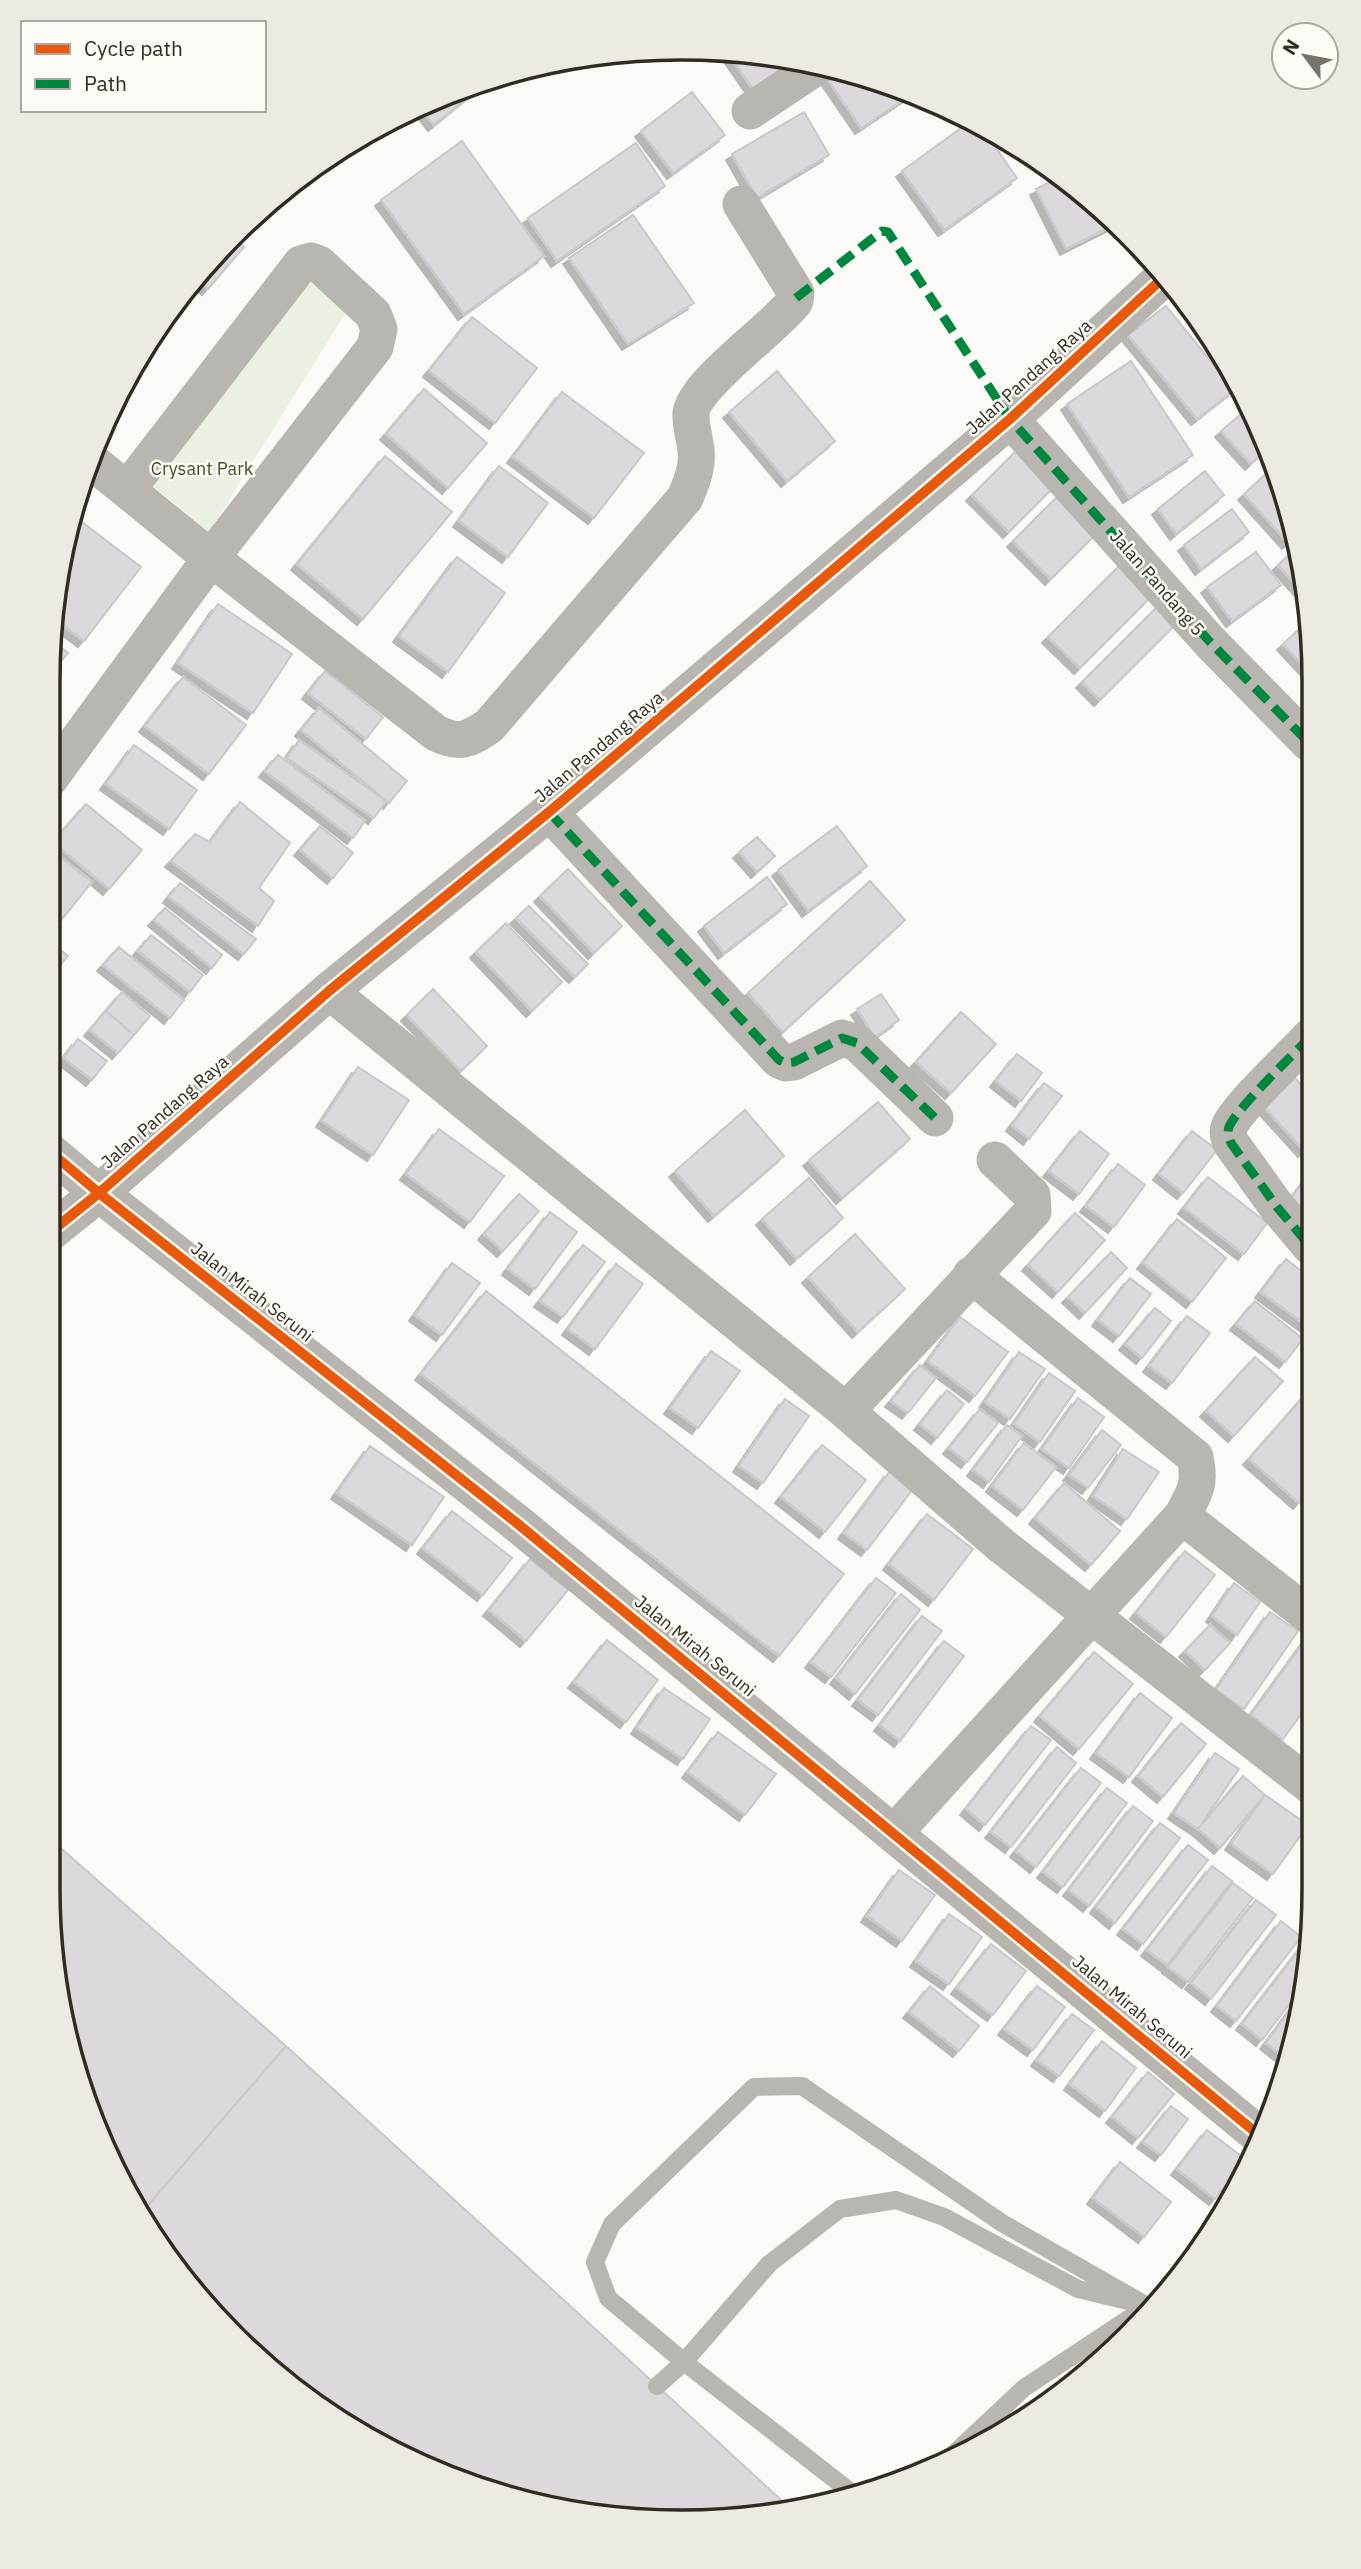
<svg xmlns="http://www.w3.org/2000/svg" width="1361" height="2569" font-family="'IBM Plex Sans',sans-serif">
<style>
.green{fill:#ebf1e2}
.building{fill:#ddd8db;stroke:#ccc7ca;stroke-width:2;filter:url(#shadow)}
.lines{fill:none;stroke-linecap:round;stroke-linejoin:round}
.lane{stroke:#b9b6b2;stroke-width:18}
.street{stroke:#b9b6b2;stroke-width:37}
.secondary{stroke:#b8b5b0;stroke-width:38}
.quiet{stroke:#00873e;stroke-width:9;stroke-dasharray:18 9;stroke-linecap:butt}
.cycleway-casing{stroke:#fdfbf5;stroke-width:15}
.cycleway{stroke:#e8590c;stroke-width:10}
.labels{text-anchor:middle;stroke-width:5;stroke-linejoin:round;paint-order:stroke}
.street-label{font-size:18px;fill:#312c22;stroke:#fdfbf5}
.park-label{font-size:18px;fill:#3d5123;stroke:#fdfbf5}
.rim{fill:none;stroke:#312c22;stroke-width:3.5}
</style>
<defs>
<filter id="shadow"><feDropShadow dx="-6" dy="6" stdDeviation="0" flood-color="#0004"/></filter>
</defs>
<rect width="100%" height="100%" fill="#fbfaf7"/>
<path class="green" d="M299,259L358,293L209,532L146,480Z"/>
<path class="building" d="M725,49L803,62L757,95Z
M829,66L845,69L912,94L861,128L822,71Z
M493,77L434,125L420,107L477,81Z
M692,92L725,135L673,173L641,131Z
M804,112L829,155L757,198L732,154Z
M972,120L980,125L1017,178L944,230L902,171Z
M462,141L544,256L464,314L381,200Z
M636,143L665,186L557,261L528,218Z
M1058,178L1098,204L1116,224L1066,249L1036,189Z
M633,215L694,303L628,344L569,258Z
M232,237L244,247L208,289L195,277Z
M187,286L194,291L135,364L178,295Z
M1166,306L1234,390L1197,419L1128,335Z
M472,317L537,368L495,423L429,371Z
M1131,361L1193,455L1129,497L1067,404Z
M777,371L835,441L787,481L729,412Z
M424,389L487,443L448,488L386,434Z
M562,392L644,453L594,518L513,457Z
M1248,408L1266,439L1268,448L1251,464L1221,431Z
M1019,448L1056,485L1009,532L972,495Z
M385,456L452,512L363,619L297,564Z
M499,466L548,503L508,557L459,521Z
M1273,467L1293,539L1288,543L1244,494Z
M1205,471L1224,495L1176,534L1158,509Z
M1066,488L1104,526L1051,579L1013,541Z
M1232,509L1249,532L1201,569L1184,545Z
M74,516L141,567L84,641L52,617L68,524Z
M1295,549L1308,596L1307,597L1278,565Z
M1256,552L1281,585L1232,621L1207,587Z
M457,557L505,593L448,672L399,636Z
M1120,565L1151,597L1080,668L1048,637Z
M218,604L292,654L253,713L178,663Z
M1159,605L1176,624L1100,700L1082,682Z
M1308,621L1309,672L1283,644Z
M49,638L68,653L49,676Z
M325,671L383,717L366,739L308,693Z
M183,677L246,725L209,774L145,726Z
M319,708L407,781L389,803L301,730Z
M299,740L386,801L374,818L287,758Z
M134,745L197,790L169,829L106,784Z
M278,755L365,821L353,838L265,771Z
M240,802L290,843L259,888L274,901L258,926L171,861L195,834L210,842Z
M86,804L142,850L109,889L53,842Z
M320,826L353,853L333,878L300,850Z
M837,826L867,866L808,911L778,870Z
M757,837L775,856L757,872L739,852Z
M48,847L92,882L55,928L48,922Z
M568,869L622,926L594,953L540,896Z
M767,877L787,904L724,953L704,926Z
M870,881L905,920L783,1032L748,993Z
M180,883L256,939L244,954L169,897Z
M529,906L588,964L575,977L516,918Z
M165,908L222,955L212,968L154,920Z
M506,923L562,982L532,1011L476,952Z
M151,935L203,975L190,992L138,951Z
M48,940L68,956L48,980Z
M119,947L184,1000L170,1018L103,965Z
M433,989L487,1046L461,1071L407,1015Z
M122,992L150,1016L134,1035L106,1011Z
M881,994L899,1020L875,1037L857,1009Z
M106,1011L134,1035L118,1053L90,1030Z
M961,1012L996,1044L951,1093L916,1062Z
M78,1039L107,1061L92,1080L64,1058Z
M1017,1054L1042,1073L1021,1101L996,1081Z
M358,1067L409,1100L373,1155L322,1121Z
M1295,1078L1310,1095V1145L1304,1151L1264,1107Z
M1044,1083L1062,1096L1029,1139L1012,1125Z
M878,1102L910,1139L842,1198L809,1160Z
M745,1110L784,1156L714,1216L675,1171Z
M439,1129L504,1176L470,1222L406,1174Z
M1080,1131L1109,1154L1079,1194L1049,1171Z
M1192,1131L1217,1150L1183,1193L1159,1174Z
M1118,1164L1145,1185L1114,1227L1086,1206Z
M1310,1174V1230L1282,1210Z
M1208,1177L1267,1223L1244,1254L1184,1208Z
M809,1178L843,1218L796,1259L762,1219Z
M519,1194L539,1211L503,1251L484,1234Z
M550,1212L577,1232L535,1289L508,1269Z
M1075,1213L1105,1240L1058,1292L1028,1265Z
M1177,1219L1226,1258L1192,1302L1143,1263Z
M855,1234L905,1289L858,1332L808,1277Z
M583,1245L605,1262L563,1317L540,1301Z
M1111,1252L1127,1268L1085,1313L1068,1297Z
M1286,1259L1310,1278L1311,1329L1261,1292Z
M452,1263L480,1283L442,1335L415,1315Z
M616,1264L643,1284L595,1349L568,1329Z
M1130,1278L1151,1294L1119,1336L1098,1320Z
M486,1291L844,1574L779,1656L421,1374Z
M1255,1301L1303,1339L1285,1362L1236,1324Z
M1155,1308L1171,1321L1142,1358L1125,1344Z
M1187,1316L1210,1333L1172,1383L1149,1366Z
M960,1317L1008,1352L975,1396L928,1361Z
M711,1351L740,1371L698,1428L670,1408Z
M1019,1352L1045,1369L1010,1419L985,1402Z
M1255,1357L1283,1381L1234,1436L1206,1411Z
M920,1365L936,1378L908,1413L891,1401Z
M1049,1373L1075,1391L1040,1442L1014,1424Z
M1311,1388V1489L1299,1503L1249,1459Z
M947,1390L964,1404L937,1438L920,1424Z
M1078,1398L1104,1417L1069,1468L1042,1449Z
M785,1399L809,1416L763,1483L739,1466Z
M980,1409L998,1423L967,1462L949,1448Z
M1007,1425L1022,1436L989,1482L973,1470Z
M1102,1430L1121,1445L1088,1488L1069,1475Z
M1024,1443L1056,1467L1023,1510L992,1486Z
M822,1445L866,1480L825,1532L781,1497Z
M370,1446L444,1497L412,1545L337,1493Z
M1123,1449L1159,1472L1127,1519L1093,1496Z
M890,1471L913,1489L867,1550L844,1533Z
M1064,1483L1120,1531L1091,1565L1035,1518Z
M452,1511L512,1558L483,1595L423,1548Z
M927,1514L973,1549L934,1600L889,1564Z
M1185,1551L1215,1575L1166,1637L1136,1613Z
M530,1559L568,1590L526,1641L489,1610Z
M876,1578L896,1593L831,1677L811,1662Z
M1234,1583L1260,1602L1237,1635L1212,1616Z
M901,1594L920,1610L855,1694L836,1678Z
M1270,1612L1298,1631L1244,1709L1216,1690Z
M922,1616L942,1631L878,1715L858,1700Z
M1210,1625L1230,1643L1205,1670L1185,1651Z
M1307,1638L1312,1642V1699L1283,1739L1251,1715Z
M607,1640L658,1680L626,1722L574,1682Z
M944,1641L964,1656L900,1741L880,1725Z
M1094,1652L1133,1684L1079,1749L1040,1716Z
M664,1688L710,1719L683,1759L637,1728Z
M1140,1693L1172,1718L1129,1777L1096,1753Z
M1181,1723L1206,1744L1163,1797L1138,1776Z
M1031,1726L1051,1740L985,1825L966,1809Z
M718,1732L776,1774L745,1815L688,1772Z
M1057,1747L1076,1763L1011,1847L991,1832Z
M1215,1753L1239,1769L1198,1829L1174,1813Z
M1081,1768L1101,1783L1036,1867L1016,1851Z
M1243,1776L1265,1795L1220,1848L1198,1829Z
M1107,1788L1127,1803L1063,1887L1043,1872Z
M1265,1795L1308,1825L1273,1874L1231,1844Z
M1133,1806L1153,1821L1089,1906L1069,1890Z
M1160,1823L1180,1838L1115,1923L1096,1907Z
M47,1836L286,2046L144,2210L81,2092L47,1888Z
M1188,1845L1208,1860L1143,1944L1123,1929Z
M1212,1866L1232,1881L1167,1965L1147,1950Z
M899,1870L935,1895L902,1941L867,1916Z
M1233,1883L1253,1898L1188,1982L1168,1967Z
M1256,1900L1276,1915L1211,1999L1191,1983Z
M949,1914L982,1937L949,1984L916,1961Z
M1281,1921L1301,1937L1236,2021L1217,2006Z
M1307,1940L1310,1942L1303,1986L1262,2040L1242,2024Z
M991,1944L1026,1971L993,2015L957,1988Z
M930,1986L979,2026L959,2051L909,2012Z
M1037,1986L1065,2007L1033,2050L1004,2029Z
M1301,1996L1293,2048L1285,2058L1266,2043Z
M1072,2014L1094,2030L1059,2076L1037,2060Z
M1102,2041L1136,2068L1105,2111L1070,2084Z
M286,2046L517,2257L791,2509L722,2520L517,2500L329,2415L178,2274L144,2210Z
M1148,2072L1174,2094L1138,2138L1112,2117Z
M1171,2106L1188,2119L1161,2155L1143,2142Z
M1207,2130L1245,2159L1215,2199L1177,2169Z
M1120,2162L1171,2202L1144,2237L1093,2198Z"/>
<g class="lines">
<path class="lane" d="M657,2386L684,2362L769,2264L840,2209L896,2200L944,2217L1078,2289L1128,2301
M944,2463L1024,2388L1148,2306
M856,2496L684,2362L608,2298L595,2262L612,2224L754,2087L802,2086L1002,2223L1149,2307"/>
<path class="street" d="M750,111L819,65
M1010,419L1210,642L1309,743
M90,460L211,558L436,733C460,745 469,739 489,726L685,498C691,483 698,468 696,451C695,439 690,424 691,413C695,383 775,328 795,301L796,293L741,204
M48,781L211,558L375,347L379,329L373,314L319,264L311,261L301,264L127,490
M549,812L779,1060L786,1063L794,1062L842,1038L857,1043L935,1118
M329,991L846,1411L1002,1546L1312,1787
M1310,1037C1293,1055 1236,1109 1229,1127C1227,1133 1229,1138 1231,1143L1277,1207L1310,1246
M48,1150L99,1193
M846,1411L1033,1211L1032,1195L995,1160
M1182,1516L1311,1617
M894,1833L1182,1516C1195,1492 1201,1484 1195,1457L971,1275"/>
<path class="secondary" d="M99,1193L518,1524L1260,2136
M48,1234L99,1193L329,991L549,812L1010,419L1165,276"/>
<path class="quiet" d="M796,298L882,231L888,232L1010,419L1210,642L1309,743
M549,812L779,1060L786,1063L794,1062L842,1038L857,1043L935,1118
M1310,1037C1293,1055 1236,1109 1229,1127C1227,1133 1229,1138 1231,1143L1277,1207L1310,1246"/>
<defs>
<path id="cycleway" d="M48,1150L99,1193L518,1524L1260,2136
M48,1234L99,1193L329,991L549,812L1010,419L1165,276"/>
</defs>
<use href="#cycleway" class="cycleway-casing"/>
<use href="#cycleway" class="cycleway"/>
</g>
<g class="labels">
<g class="street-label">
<text transform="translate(1029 377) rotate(-42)" y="6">Jalan Pandang Raya</text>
<text transform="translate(1157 583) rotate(49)" y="6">Jalan Pandang 5</text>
<text transform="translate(599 747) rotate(-40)" y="6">Jalan Pandang Raya</text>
<text transform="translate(165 1112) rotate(-41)" y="6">Jalan Pandang Raya</text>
<text transform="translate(252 1292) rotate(38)" y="6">Jalan Mirah Seruni</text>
<text transform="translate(695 1646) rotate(39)" y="6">Jalan Mirah Seruni</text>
<text transform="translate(1132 2007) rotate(40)" y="6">Jalan Mirah Seruni</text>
</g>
<g class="park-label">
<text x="202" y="475">Crysant Park</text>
</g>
</g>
<path d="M0 0H1361V2569H0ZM681 60H681A621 621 0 0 1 1302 681V1889A621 621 0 0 1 681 2510H681A621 621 0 0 1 60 1889V681A621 621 0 0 1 681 60Z" fill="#edeae4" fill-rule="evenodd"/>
<path class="rim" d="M681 60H681A621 621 0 0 1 1302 681V1889A621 621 0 0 1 681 2510H681A621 621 0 0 1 60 1889V681A621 621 0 0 1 681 60Z"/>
<rect x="21" y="21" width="245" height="91" fill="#fdfbf5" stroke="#aba8a1" stroke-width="2"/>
<rect x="35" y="44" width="35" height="10" fill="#e8590c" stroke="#aba8a1" stroke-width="2"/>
<text x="84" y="56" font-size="21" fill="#312c22">Cycle path</text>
<rect x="35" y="79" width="35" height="10" fill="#00873e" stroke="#aba8a1" stroke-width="2"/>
<text x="84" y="91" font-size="21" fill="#312c22">Path</text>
<g transform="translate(1305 56) rotate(302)"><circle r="33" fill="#fdfbf5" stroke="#aba8a1" stroke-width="2"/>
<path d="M0-5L12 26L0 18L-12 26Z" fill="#78746d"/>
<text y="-10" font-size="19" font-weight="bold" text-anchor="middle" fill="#312c22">N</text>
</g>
</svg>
